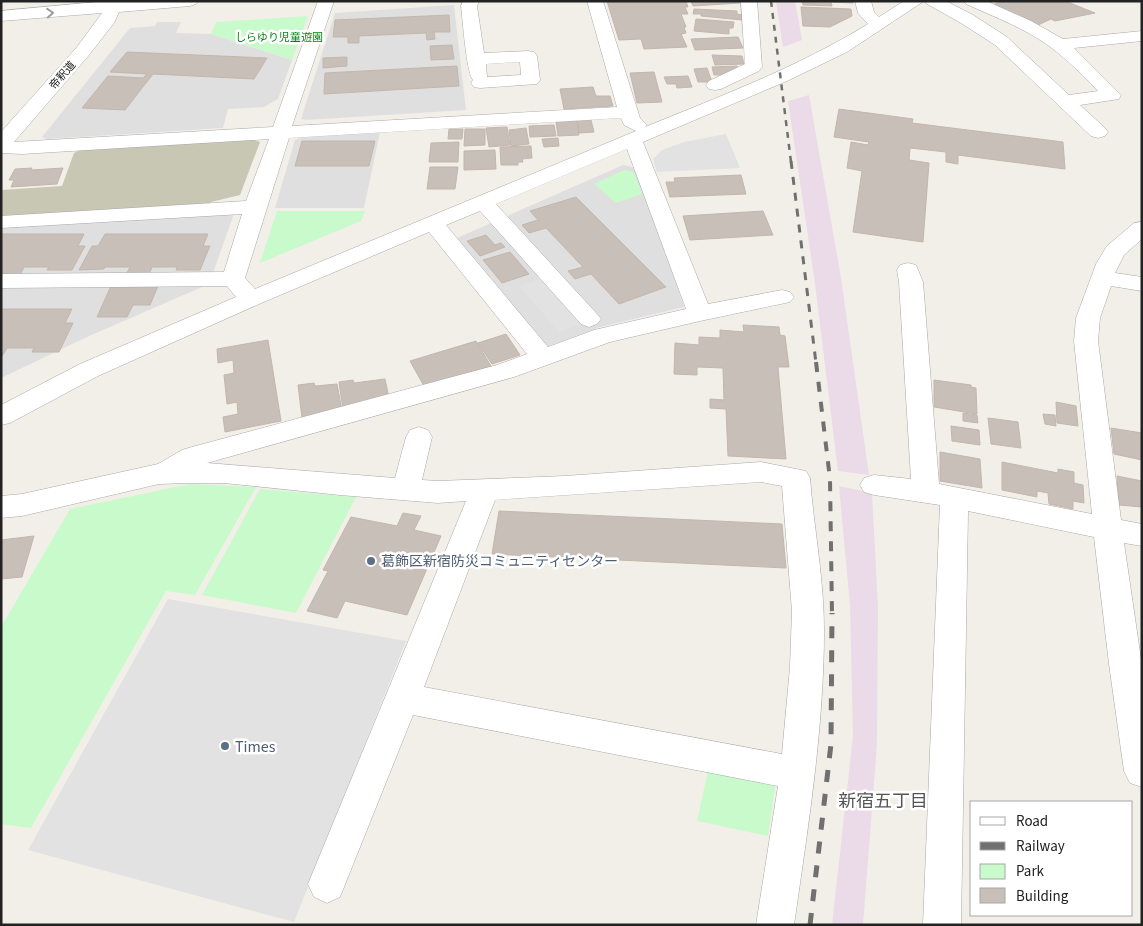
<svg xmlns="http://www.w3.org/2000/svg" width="1143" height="926" font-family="'Source Sans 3','Noto Sans JP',sans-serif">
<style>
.residential{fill:#e0dfdf}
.industrial{fill:#ebdbe8}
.construction{fill:#c7c7b4}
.park{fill:#c8facc}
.parking{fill:#e2e2e2}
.building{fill:#c7bfb8;stroke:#c4b6ab}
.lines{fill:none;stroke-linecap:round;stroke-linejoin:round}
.minor-casing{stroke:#a9a9a9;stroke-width:1}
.minor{fill:#fff;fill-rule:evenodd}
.rail-far3{stroke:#707070;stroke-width:2.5;stroke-dasharray:6 6;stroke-linecap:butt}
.rail-far2{stroke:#707070;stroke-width:3;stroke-dasharray:8 8;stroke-linecap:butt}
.rail-far1{stroke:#707070;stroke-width:4;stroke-dasharray:10 10;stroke-linecap:butt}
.rail{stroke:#707070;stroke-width:5;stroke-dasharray:12 12;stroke-linecap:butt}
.oneway{stroke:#9c9c9c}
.service-dot{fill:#5c6f8a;stroke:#fff;stroke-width:2}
.labels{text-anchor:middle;stroke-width:5;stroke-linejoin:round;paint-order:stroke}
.far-park-label{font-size:11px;fill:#0c8416;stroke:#fff}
.far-street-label{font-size:11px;fill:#222;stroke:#fff}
.service-label{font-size:14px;fill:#4e5e75;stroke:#fff;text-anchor:start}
.near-service-label{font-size:16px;fill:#4e5e75;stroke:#fff;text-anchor:start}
.near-neighbourhood-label{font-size:18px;fill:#555;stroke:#fff}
</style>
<rect width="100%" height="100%" fill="#f2efe9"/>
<path class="residential" d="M454,5L466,110L306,120L301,119L335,13Z
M157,22H181L176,33L211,34L292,60L278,99L264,107L228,109L223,128L47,139L42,137L130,28L155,26Z
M380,132L364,208H275L295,140L305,136Z
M623,165L637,168L684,307L600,327L546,347L457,238Z
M235,211L209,284L87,337L1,378V225Z"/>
<path class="industrial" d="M776,1H795L802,40L783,47Z
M809,95L841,278L869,475L838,471L815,284L788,101Z
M839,486L872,493L878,607L877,744L863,925H832L853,736L850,605Z"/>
<path class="construction" d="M254,140L260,142L240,195L211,202L209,204L1,216V190L62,186L74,153L80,150Z"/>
<path class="park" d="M308,16L292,60L211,34L216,22Z
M624,170L634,172L642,194L616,203L594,184Z
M277,211H365L361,221L260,263Z
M190,484L256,487L195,595L166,591L31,828L1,824V627L70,509Z
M260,489L356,497L296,613L202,595Z
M709,766L776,780L768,836L697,821Z"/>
<path class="parking" d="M726,134L740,168L657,172L653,159L662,150L684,142Z
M541,279L582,324L559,332L519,286Z
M168,599L406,641L294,922L28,850Z"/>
<path class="building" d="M607,1H686L688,7H685L688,14H681L686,27H684L686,33L681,34L687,47L644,49L641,39L619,40Z
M691,1H739L740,3L693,6Z
M802,1H852L853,3L831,2L832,6L803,5Z
M1003,1H1065L1095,13L1055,21L1051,19L1038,25L992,5Z
M801,7L851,9L852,16L830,27L803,26Z
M694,9L737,11V14L743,15L742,20L701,16V14H693Z
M449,15L450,32H434L435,39L427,40L426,33L359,36V43H348V37H333L335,20Z
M696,19L734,22L733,28H729V34L694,31Z
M738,37L743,48L695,50L691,39Z
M452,45L454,59L431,60L430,46Z
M127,52L267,58L254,79L153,74L125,110L82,108L108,76L143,78L147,74L110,72Z
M712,55L742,56L744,64L715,65Z
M347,57V66L323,68V58Z
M457,66L459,86L324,94L325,73Z
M737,66L738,70H731L732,73L728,75H714L712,67Z
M707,68L712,82H698L694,69Z
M654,72L662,102L637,103L630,73Z
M688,76L692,87L677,88L676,84H667L664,77Z
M593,87L596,96H610L613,106L564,109L560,89Z
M839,109L913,119L912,123L1063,142L1065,169L958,155V164L946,162V152L910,148L909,160L929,163L923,242L853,232L862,171L847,168L851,142L868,145L869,142L834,137Z
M591,120L594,132L579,133L577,121Z
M577,121L579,135L558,136L556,122Z
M554,125L556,136L530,137L529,126Z
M507,127L510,145L489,147L486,128Z
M526,128L529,144L511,146L509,130Z
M449,129H463L462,139H448Z
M465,129H485V145L464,146Z
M558,138L559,146L544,147L542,139Z
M302,141H375L369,166H295Z
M459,142L458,162H429L431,143Z
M531,146L532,158L522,159L523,162H518V165H501L500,147Z
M495,150L496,169L464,170V151Z
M430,167H458L455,189H427Z
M32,168L31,170L63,168L57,184L11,187L14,180H9L15,169Z
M741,175L746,194L670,197L666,182H675L674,178Z
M576,197L666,287L619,304L591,274L575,279L568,271L583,267L546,228L529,233L522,225L538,220L530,211Z
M763,211L773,235L690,240L683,216Z
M1,234H84L78,246H85L72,270H47L49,267H24L20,275H1Z
M105,234H208L203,246H210L200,270H176L177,267H152L149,275H126L130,267H105L104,269L79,270L92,246H98Z
M486,235L495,245L501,243L505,247L480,256L467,241Z
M510,252L529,274L502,283L483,260Z
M111,286H158L150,305H133L127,317H97Z
M1,309H72L65,323H73L59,352H32L34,348H7L1,358Z
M743,325L779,327L780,335L785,336L789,367H778L786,459L728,456L726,409L710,408V399L724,400L723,368L697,367V375L674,374L675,343L699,345V337L720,338V330L744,332Z
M506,334L520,355L492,364L478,343Z
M268,340L281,421L225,432L223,417L238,414L237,402L227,404L224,375L234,373L233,360L218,363L217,349Z
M476,341L491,366L424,386L410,361Z
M385,379L389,398L343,410L339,382L353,380L354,383Z
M934,380L971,385V387L976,388L977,414L934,407Z
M314,383L315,386L337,384L342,411L302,418L298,385Z
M1056,402L1076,406L1078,426L1057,423Z
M963,413L977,415L978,423L963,421Z
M1043,414L1055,415L1056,426L1045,424Z
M988,418L1018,422L1021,448L991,444Z
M951,426L979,430L980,445L952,441Z
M1111,428L1142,433V460L1114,454Z
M940,452L980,459L982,488L940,481Z
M1002,462L1058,473V469L1074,472V483L1083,485L1084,503L1073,501V509L1049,504L1048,493L1037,491V497L1002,490Z
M1117,476L1142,481V507L1119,505Z
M499,511L782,524L786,568L492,554Z
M403,513L421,516L414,530L441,536L407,615L345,601L337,618L307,611L328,571L323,570L351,517L397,526Z
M34,536L22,577L1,579V540Z"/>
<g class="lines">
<defs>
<path id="minor" d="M107,1H198L196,4L190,6L119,12L114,23L89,55L14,142L273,127L318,1H334L292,126L617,107L587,1H603L640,118L647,125L645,127C721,96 798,67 868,24L858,13L855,1H871L874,12L879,17L904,1H924L847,52L787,81L643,142L708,304L782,290L790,292L794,297L790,302L700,321L610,342L514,377L207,463L395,478L406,437L410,430L419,427L428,430L432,437L422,480L438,481L565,476L761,462L806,471L810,478C814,529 824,579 824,630C824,729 808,827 794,925H756L778,786L413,715L340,897L327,903L314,897L308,884L466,501L438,503L340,495L224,483H186L159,484L22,516L1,518V496L22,494L158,464L182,450L192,447L497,365L527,354L429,232L259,304L98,376L10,423L1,425V405L80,364L236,297L227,286L1,288V274L224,272L242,214L1,228V216L246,201L269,139L22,154L1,153V132L77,47L102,13L1,21V11ZM621,118L624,125L636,131L255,289L245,278L289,138ZM627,149L686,309L594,330L548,347L446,225L480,211L581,324L589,327L597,324L601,319L597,314L496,204ZM761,482L782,486L792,611L790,667L782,754L424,687L495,500Z
M463,1H479L477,6L484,53L528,51L534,52L537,56L540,80L537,84L480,88L474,87L471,83L473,80C466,71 463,21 461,6ZM520,62L521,75L487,77L486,64Z
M741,1H757L762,67L759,71L721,89L715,90L709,89L706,85L709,81L745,64Z
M925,1H946L973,15L1007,37L1069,95L1098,91C1080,72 1060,52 1037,38C1014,24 990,15 966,4L964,1H986L1031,21L1063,39L1142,31V41L1074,48L1121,95L1119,99L1080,105L1105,128L1108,132L1105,136L1098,138L1091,136L995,45L961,23L927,4Z
M1142,222V239L1124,255L1115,273L1142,277V291L1111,286L1100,318L1098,341L1121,520L1142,524V546L1124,543L1142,666V787L1130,783L1124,771L1109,664L1094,537L968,511L961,925H923L940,505L874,495L864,492L860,485L864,478L874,475L911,479L899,282L897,270L900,265L908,263L916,265L923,282L939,484L1092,514L1074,341L1076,318L1096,264L1107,246L1134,223Z"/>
</defs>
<use href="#minor" class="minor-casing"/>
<use href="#minor" class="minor"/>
<path class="rail-far3" d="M771,1L791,162"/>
<path class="rail-far2" d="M791,161L816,363"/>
<path class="rail-far1" d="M816,362L830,479L832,614"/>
<path class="rail" d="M810,925L831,744L832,613"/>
</g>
<defs><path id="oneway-chevron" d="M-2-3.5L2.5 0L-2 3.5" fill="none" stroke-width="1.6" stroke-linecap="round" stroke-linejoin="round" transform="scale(1.25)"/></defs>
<use class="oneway" href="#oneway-chevron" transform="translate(50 13) rotate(-4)"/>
<g class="service-dot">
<circle cx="371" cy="561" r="5"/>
<circle cx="225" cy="746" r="5"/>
</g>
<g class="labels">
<g class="far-park-label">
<text x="279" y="41">しらゆり児童遊園</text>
</g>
<g class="far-street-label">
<text transform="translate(62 75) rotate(-49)" y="4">帝釈道</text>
</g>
<g class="service-label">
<text x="381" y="566">葛飾区新宿防災コミュニティセンター</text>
</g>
<g class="near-service-label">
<text x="235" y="752">Times</text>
</g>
<g class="near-neighbourhood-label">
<text x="883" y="807">新宿五丁目</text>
</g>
</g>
<rect width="1143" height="926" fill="none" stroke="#222222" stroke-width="5"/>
<rect x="970" y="801" width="162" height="115" fill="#ffffff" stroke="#a7a7a7"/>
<rect x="980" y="817" width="25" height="8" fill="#ffffff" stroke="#a7a7a7"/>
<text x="1016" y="826" font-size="15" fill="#222222">Road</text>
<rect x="980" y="842" width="25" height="8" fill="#707070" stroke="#a7a7a7"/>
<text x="1016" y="851" font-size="15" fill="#222222">Railway</text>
<rect x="980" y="864" width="25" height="15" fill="#c8facc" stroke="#a7a7a7"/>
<text x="1016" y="876" font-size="15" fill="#222222">Park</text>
<rect x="980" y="888" width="25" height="15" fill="#c7bfb8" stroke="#a7a7a7"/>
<text x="1016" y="901" font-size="15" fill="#222222">Building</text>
</svg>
